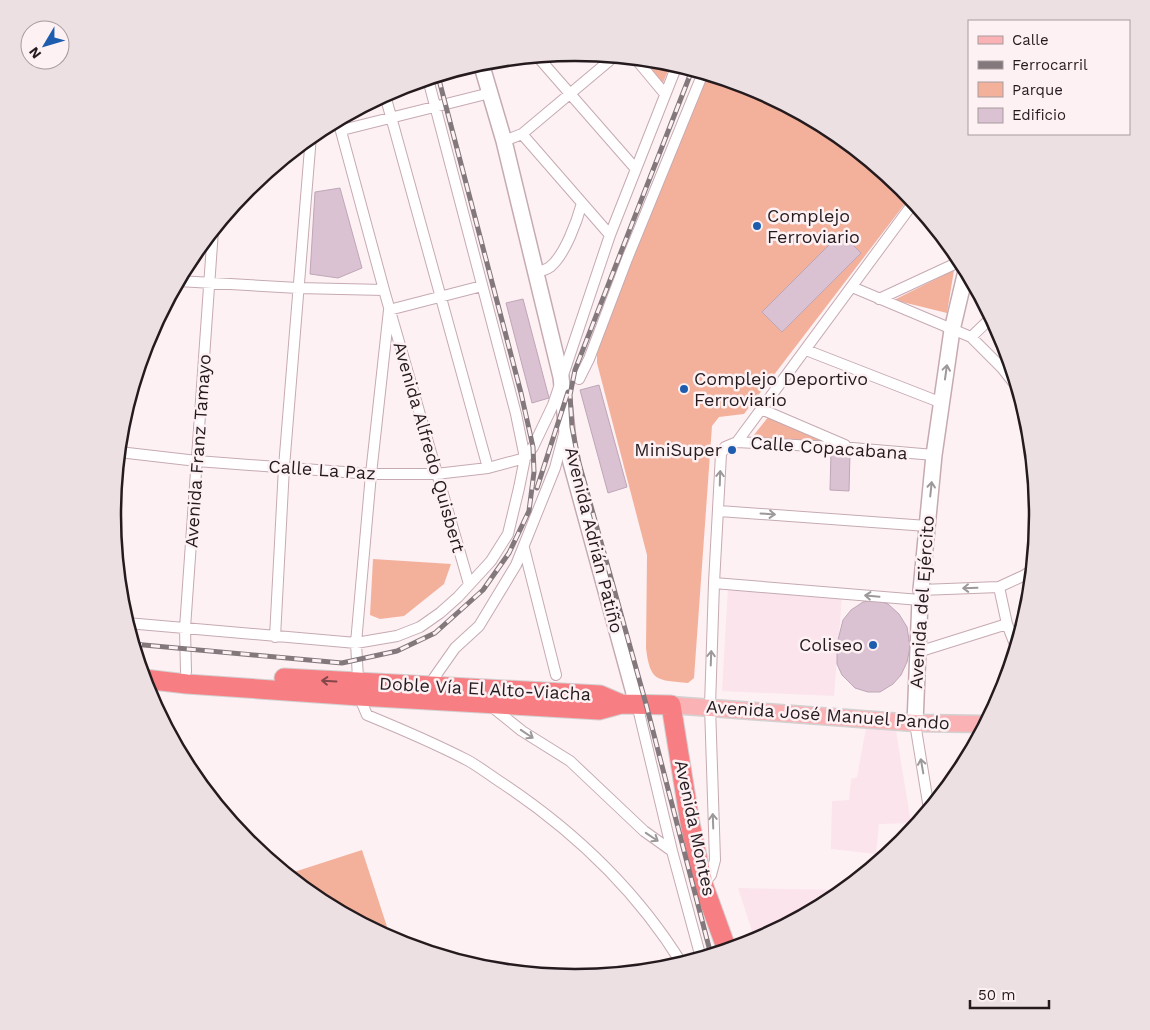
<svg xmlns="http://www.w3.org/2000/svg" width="1150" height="1030" font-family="'Work Sans',sans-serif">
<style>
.built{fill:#fbe4eb}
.green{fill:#f3b19b}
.building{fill:#dac2d2;stroke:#bea6b6}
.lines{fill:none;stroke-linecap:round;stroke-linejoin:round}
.street-casing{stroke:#c6aab2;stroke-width:12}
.secondary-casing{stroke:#c6aab2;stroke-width:18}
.primary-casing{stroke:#d3d1d2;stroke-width:19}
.highway-casing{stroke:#d3d1d2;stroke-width:21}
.street{stroke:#fff;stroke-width:10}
.secondary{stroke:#fff;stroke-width:15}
.primary{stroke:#fab2b5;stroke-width:16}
.highway{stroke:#f77f83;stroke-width:19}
.rail-casing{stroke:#83787b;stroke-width:5}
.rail{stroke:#fdf1f4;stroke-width:3;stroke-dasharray:9;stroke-linecap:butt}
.oneway{stroke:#9d989a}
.oneway2{stroke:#84484b}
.poi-dot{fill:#1e5dae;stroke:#fdf1f4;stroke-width:2}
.labels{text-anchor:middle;stroke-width:5;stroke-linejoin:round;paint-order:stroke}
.poi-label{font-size:18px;fill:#251b1e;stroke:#fdf1f4;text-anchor:start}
.street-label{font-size:18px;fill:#251b1e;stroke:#fdf1f4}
.rim{fill:none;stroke:#251b1e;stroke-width:2.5}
</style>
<rect width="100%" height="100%" fill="#fdf1f4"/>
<path class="built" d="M728,588L842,596L834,696L722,691Z
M866,728L896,731L911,823L879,824L876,854L831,849L832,801L849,800L851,779L857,777Z
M738,888L844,890L832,900L755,940Z"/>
<path class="green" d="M640,59L671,63L663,83L657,80Z
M704,73L752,88L832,131L902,188L910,197L744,414L719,417L712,426L694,678L688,683C657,680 650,682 646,648L647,555L597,363V353L600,341Z
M954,270L947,313L894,300Z
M769,416L836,443L750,440Z
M373,559L451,564L444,584L404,616L380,619L370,615Z
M362,850L391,939L318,899L297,883L294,872Z"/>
<path class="building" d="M340,188L362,268L338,278L310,274L315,192Z
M841,233L861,253L782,332L762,312Z
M523,299L549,398L532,403L506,303Z
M599,385L627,487L608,493L580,390Z
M831,452L850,453L849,491L830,490Z
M876,600L888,604L899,614L907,627L910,647L907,662L901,675L893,684L880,692H868L855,688L842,675L837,664V644L843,620L851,610L863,602Z"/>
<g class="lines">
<defs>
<path id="street" d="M537,56L635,168
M635,58L665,94
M385,95L488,468
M338,120L384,290L469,584
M342,130L490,93
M522,134L610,235
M504,141L522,134L615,56
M536,272C541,271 546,270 550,267C565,255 577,221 582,203
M178,281L298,288L384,290
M852,287L971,337L1002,368L1017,387
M879,299L961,261
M389,310L371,474L356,643L359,696L367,715C401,729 434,743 467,760C480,767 492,777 505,785C575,832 637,891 682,964
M389,310L482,286
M971,337L991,318
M806,350L942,403
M579,379L589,359L627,259L703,73
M761,409L845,445
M737,442L914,202
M119,452L197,461L371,474H436L488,468L525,458L533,447L553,405L610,235L677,65
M719,511L927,526
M113,519L116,484
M524,548L556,675
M714,583L920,600L921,590L999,587L1025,575L1032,570
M999,587L1007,624L1016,647
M127,623L356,643L397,636L420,627L440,613L458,597L491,561L508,534L519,488L525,458L516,414L428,79
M275,637L284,467L311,136
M918,652L1007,624
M186,672L185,628L213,230
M429,685L455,648L479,626L516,565L555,468L564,434
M637,704L672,851L701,958
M491,706L522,731L570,761L644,831L672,851
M915,723L929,809
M703,884L711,875L715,860L710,706L714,583L721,454L725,447L737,442L852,448L934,455"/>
<path id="secondary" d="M481,63L504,141L561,377L570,459L637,704
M921,590L934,455L952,330L966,271
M915,723L920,600"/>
<path id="primary" d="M671,705L915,723L985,724"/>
<path id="highway" d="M284,678L600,695L621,704
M144,679L187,684L359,696L599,710L621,704L671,705L690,823L703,884L727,950"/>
</defs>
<use href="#street" class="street-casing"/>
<use href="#secondary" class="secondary-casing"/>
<use href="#primary" class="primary-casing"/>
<use href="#highway" class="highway-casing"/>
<use href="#street" class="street"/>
<use href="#secondary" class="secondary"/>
<use href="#primary" class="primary"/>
<use href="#highway" class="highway"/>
<defs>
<path id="rail" d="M692,70L575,370L570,395L572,427L579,463L646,704L711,955
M537,488L568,392
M133,644L342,663L397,651L435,633L483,590L509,553L529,511L534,472L533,447L521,393L438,76"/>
</defs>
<use href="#rail" class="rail-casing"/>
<use href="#rail" class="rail"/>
</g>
<defs><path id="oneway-shaft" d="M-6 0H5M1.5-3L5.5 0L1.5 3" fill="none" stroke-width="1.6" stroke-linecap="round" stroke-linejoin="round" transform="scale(1.25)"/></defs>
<g class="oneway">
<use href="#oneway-shaft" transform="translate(946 372) rotate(-82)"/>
<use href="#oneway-shaft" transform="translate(720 478) rotate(-88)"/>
<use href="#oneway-shaft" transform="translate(931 489) rotate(-84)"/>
<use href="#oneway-shaft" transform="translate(768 514) rotate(4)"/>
<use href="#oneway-shaft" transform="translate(970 588) rotate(178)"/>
<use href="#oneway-shaft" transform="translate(872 596) rotate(-175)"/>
<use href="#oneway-shaft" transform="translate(711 658) rotate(-88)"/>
<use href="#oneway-shaft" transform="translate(527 734) rotate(34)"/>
<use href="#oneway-shaft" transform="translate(922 766) rotate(-100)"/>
<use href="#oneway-shaft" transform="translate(713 821) rotate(-92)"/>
<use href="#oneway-shaft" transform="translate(652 837) rotate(34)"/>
</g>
<use class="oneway2" href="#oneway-shaft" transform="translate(329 681) rotate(-177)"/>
<g class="poi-dot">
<circle cx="757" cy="226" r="5"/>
<circle cx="684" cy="389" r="5"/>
<circle cx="732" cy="450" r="5"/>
<circle cx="873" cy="645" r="5"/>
</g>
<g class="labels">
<g class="poi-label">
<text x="767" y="222">Complejo<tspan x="767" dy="21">Ferroviario</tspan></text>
<text x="694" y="385">Complejo Deportivo<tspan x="694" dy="21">Ferroviario</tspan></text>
<text x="722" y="456" text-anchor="end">MiniSuper</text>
<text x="863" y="651" text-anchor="end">Coliseo</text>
</g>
<g class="street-label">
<text transform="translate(429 447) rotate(74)" y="6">Avenida Alfredo Quisbert</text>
<text transform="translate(829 448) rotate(4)" y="6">Calle Copacabana</text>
<text transform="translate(198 451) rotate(-86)" y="6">Avenida Franz Tamayo</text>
<text transform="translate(322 470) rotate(4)" y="6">Calle La Paz</text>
<text transform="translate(594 540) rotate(76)" y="6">Avenida Adrián Patiño</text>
<text transform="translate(922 602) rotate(-86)" y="6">Avenida del Ejército</text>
<text transform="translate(485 689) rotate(3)" y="6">Doble Vía El Alto-Viacha</text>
<text transform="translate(828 715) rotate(4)" y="6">Avenida José Manuel Pando</text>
<text transform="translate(695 828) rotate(78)" y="6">Avenida Montes</text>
</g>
</g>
<path d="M0 0H1150V1030H0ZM121 515a454 454 0 1 1 908 0a454 454 0 1 1-908 0Z" fill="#ece0e3" fill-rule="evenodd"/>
<path class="rim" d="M121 515a454 454 0 1 1 908 0a454 454 0 1 1-908 0Z"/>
<rect x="968" y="20" width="162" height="115" fill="#fdf1f4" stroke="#a79b9e"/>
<rect x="978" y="36" width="25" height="8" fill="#fab2b5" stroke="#a79b9e"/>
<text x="1012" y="45" font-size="15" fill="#251b1e">Calle</text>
<rect x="978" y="61" width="25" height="8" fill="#83787b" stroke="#a79b9e"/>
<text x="1012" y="70" font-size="15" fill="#251b1e">Ferrocarril</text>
<rect x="978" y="82" width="25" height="15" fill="#f3b19b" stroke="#a79b9e"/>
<text x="1012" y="95" font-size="15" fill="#251b1e">Parque</text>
<rect x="978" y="108" width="25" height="15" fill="#dac2d2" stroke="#a79b9e"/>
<text x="1012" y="120" font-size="15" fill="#251b1e">Edificio</text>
<g transform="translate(45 45) rotate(232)"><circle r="24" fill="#fdf1f4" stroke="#a79b9e"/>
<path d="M0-4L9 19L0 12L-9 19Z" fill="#1e5dae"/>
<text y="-8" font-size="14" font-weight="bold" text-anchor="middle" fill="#251b1e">N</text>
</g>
<path d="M970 1000v8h79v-8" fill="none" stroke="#251b1e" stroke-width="2.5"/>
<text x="978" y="1000" font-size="15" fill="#251b1e" stroke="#fdf1f4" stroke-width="4" paint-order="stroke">50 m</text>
</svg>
